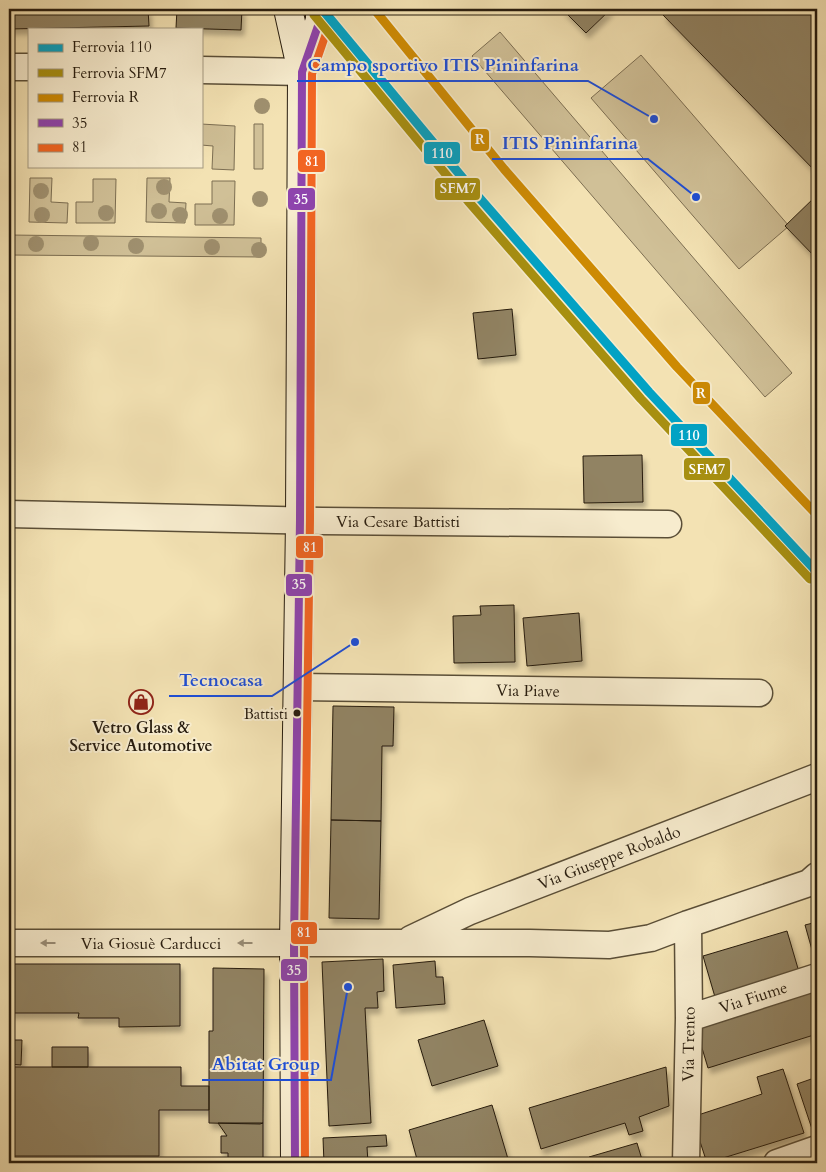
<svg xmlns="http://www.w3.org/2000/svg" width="826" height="1172" font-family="Cardo,serif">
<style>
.green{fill:#d0c097;stroke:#7c6e52}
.building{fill:#918364;stroke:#271c0e;filter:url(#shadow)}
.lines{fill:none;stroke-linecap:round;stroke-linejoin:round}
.minor-casing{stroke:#5a4e37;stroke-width:29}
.secondary-casing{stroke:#271c0e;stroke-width:30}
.minor{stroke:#f7ecce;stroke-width:26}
.secondary{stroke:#f7ecce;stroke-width:28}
.bus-1-casing{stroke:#f7ecce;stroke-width:11}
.bus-2-casing{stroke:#f7ecce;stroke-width:11}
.bus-1{stroke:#8e44ad;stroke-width:8}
.bus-2{stroke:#f26522;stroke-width:8}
.rail-1-casing{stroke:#f7ecce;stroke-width:12}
.rail-2-casing{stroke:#f7ecce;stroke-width:12}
.rail-3-casing{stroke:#f7ecce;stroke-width:12}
.rail-1{stroke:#02a2c4;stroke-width:9}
.rail-2{stroke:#a78f10;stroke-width:9}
.rail-3{stroke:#cd8a03;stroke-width:9}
.tree{fill:#9f906f}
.oneway{fill:#998e78}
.bus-dot{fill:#271c0e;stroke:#f7ecce;stroke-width:2}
.labels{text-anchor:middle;stroke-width:4;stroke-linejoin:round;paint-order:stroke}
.bus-label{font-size:15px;fill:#271c0e;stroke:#f7ecce;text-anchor:end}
.street-label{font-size:16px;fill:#271c0e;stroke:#f7ecce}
.poi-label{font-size:16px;font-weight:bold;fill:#271c0e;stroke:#f7ecce}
.leader{fill:none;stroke:#1d4ed8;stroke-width:2}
.callout-dot{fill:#1d4ed8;stroke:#f7ecce;stroke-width:2}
.callout-label{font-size:18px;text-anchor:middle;font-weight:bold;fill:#1d4ed8;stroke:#f7ecce;stroke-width:4;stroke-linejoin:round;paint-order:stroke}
.line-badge{stroke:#f7ecce;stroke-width:2}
.badge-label{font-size:14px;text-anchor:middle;font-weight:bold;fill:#fff}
</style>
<defs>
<filter id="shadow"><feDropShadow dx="3" dy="5.5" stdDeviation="2.5" flood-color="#0004"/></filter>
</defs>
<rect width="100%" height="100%" fill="#f3e2b3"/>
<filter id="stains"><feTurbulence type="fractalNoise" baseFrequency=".004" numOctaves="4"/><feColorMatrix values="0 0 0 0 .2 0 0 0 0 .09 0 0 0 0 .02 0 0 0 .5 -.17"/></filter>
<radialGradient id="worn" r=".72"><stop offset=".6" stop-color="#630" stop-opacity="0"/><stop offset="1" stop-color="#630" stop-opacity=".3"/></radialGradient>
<path class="green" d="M500,32L792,373L765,397L472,56Z
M641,55L789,226L739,269L591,98Z
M201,124L235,126L234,170L212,169L213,146L201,145Z
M254,124H263V169H254Z
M30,178H52L51,202L68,203L67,223L29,222Z
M147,178H170L169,202L186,203L185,223L146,222Z
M93,179H116L115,223H76V202H93Z
M212,181H235L234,225H195V204H212Z
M9,235L261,238V257L9,255Z"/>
<path class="building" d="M9,9H148L149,26L9,29Z
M177,9H242L241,30L176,28Z
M562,9H611L586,33Z
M669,9H817V173L663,15Z
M817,195V259L785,226Z
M512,309L516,355L478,359L473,313Z
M642,455L643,502L584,503L583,456Z
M514,605L515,662L454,663L453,616L481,615L480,606Z
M579,613L582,661L527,666L523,618Z
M333,706L394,707L393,746H382L381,821L331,820Z
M331,820L381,821L379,919L329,918Z
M817,922V964H816L805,925Z
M787,931L799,972L715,997L703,956Z
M383,959L384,991L377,992L378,1008H365L371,1123L329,1126L322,962Z
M435,961L436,977H443L445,1004L396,1008L393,965Z
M10,964H180V1026L119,1027V1018H78L79,1013H10Z
M213,968L264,969L263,1123L260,1124L209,1123V1031H213Z
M817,990V1034L708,1068L696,1028Z
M484,1020L498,1066L432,1086L418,1040Z
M9,1040H22L21,1065L9,1064Z
M52,1047H88V1067H52Z
M9,1067H181V1086H209V1110H159V1156H9Z
M666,1067L669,1106L639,1117L643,1131L629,1135L625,1123L541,1149L529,1108Z
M783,1069L804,1133L707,1163L692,1117L762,1094L757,1077Z
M817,1077V1127L812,1129L797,1084Z
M492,1105L508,1159L493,1163H418L409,1130Z
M218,1123H263V1163H221V1162H228V1153H221V1136H227Z
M386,1135L387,1146L367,1147L368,1163H324L323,1138Z
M637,1143L643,1163H590L589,1157Z"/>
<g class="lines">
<defs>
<path id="minor" d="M9,67H29
M201,70L302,72
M9,514L322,521L668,524
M298,687L759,693
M411,939L470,911L817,777
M9,943H530L609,945L651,938L688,924L809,883L817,876
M689,1018L817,977
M686,1163L689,1018L688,924
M777,1163L817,1149"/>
<path id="secondary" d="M288,9L302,72L300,520L294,943L295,1163
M302,72L320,20V9"/>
</defs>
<use href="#minor" class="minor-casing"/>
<use href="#secondary" class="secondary-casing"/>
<use href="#minor" class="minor"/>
<use href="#secondary" class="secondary"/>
<defs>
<path id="bus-1" d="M295,1163L294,943L300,520L302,72L320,20V9"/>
<path id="bus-2" d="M305,1163L304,943L310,520L312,74L330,22V9"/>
</defs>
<use href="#bus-1" class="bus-1-casing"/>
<use href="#bus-2" class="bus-2-casing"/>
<use href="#bus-1" class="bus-1"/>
<use href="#bus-2" class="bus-2"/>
<defs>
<path id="rail-1" d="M322,9L476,194L649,392L817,572"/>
<path id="rail-2" d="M314,15L468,201L641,399L810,579"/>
<path id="rail-3" d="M374,9L504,169L677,367L817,515"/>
</defs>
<use href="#rail-1" class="rail-1-casing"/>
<use href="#rail-2" class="rail-2-casing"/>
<use href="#rail-3" class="rail-3-casing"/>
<use href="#rail-1" class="rail-1"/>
<use href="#rail-2" class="rail-2"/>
<use href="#rail-3" class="rail-3"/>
</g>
<g class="tree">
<circle cx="262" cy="106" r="8"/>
<circle cx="164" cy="187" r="8"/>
<circle cx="41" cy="191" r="8"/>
<circle cx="260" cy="199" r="8"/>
<circle cx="159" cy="211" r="8"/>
<circle cx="106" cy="213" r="8"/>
<circle cx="42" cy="215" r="8"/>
<circle cx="180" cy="215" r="8"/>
<circle cx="220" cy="216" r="8"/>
<circle cx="91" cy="243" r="8"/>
<circle cx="36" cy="244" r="8"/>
<circle cx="136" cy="246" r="8"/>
<circle cx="212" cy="247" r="8"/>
<circle cx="259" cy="250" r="8"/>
</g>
<defs><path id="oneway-solid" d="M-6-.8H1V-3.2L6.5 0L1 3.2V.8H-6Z" transform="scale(1.25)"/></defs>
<g class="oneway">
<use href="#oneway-solid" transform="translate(48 943) rotate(-180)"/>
<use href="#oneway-solid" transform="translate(245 943) rotate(-180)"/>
</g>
<defs>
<symbol id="shop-ring" viewBox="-11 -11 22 22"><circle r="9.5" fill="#f7ecce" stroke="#8f2418" stroke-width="1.5"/><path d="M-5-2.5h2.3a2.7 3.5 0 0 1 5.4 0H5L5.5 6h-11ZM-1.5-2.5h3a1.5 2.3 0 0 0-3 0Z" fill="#8f2418"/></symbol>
</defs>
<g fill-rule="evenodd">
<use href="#shop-ring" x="127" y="688" width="28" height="28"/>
</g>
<circle class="bus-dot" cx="297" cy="713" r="4.5"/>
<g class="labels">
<g class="bus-label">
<text x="288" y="719">Battisti</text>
</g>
<g class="street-label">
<text x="398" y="527">Via Cesare Battisti</text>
<text transform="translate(528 690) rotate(1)" y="6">Via Piave</text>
<text transform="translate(609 857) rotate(-21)" y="6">Via Giuseppe Robaldo</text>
<text x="151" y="949">Via Giosuè Carducci</text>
<text transform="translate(753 997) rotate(-18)" y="6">Via Fiume</text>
<text transform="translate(688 1044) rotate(-89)" y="6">Via Trento</text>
</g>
<g class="poi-label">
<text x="141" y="733">Vetro Glass &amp;<tspan x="141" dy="18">Service Automotive</tspan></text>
</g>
</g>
<path class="leader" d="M654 119L588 81H297M696 197L648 159H492M355 642L272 696H169M348 987L331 1080H202"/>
<g class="callout-dot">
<circle cx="654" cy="119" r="5"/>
<circle cx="696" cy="197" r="5"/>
<circle cx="355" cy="642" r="5"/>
<circle cx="348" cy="987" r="5"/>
</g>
<g class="callout-label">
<text x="443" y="71">Campo sportivo ITIS Pininfarina</text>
<text x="570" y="149">ITIS Pininfarina</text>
<text x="221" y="686">Tecnocasa</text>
<text x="266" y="1070">Abitat Group</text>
</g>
<g class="line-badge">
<rect x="470" y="128" width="20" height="24" rx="5" fill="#cd8a03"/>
<rect x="423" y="141" width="38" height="24" rx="5" fill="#02a2c4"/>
<rect x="297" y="149" width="29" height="24" rx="5" fill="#f26522"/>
<rect x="434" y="177" width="47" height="24" rx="5" fill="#a78f10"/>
<rect x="287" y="187" width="29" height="24" rx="5" fill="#8e44ad"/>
<rect x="692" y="381" width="19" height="24" rx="5" fill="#cd8a03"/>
<rect x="670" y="423" width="38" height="24" rx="5" fill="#02a2c4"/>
<rect x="683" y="457" width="48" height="24" rx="5" fill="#a78f10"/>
<rect x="295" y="535" width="29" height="24" rx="5" fill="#f26522"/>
<rect x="285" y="573" width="28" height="24" rx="5" fill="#8e44ad"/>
<rect x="290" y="921" width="28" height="24" rx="5" fill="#f26522"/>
<rect x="280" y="958" width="28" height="24" rx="5" fill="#8e44ad"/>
</g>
<g class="badge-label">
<text x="480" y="144">R</text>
<text x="442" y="158">110</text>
<text x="312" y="166">81</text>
<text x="458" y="193">SFM7</text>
<text x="301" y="204">35</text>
<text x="701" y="398">R</text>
<text x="689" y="440">110</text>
<text x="707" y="474">SFM7</text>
<text x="310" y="552">81</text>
<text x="299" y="589">35</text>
<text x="304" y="937">81</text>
<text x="294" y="975">35</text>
</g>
<rect width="826" height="1172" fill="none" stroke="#f3e2b3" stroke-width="30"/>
<rect x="10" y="10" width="806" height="1152" fill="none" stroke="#271c0e" stroke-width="2.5"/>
<rect x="15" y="15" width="796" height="1142" fill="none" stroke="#271c0e"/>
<rect x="28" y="28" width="175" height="140" fill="#f7ecce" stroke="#a49981"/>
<rect x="38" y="44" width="25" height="8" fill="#02a2c4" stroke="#a49981"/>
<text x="72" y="52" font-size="15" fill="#271c0e">Ferrovia 110</text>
<rect x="38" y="69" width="25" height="8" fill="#a78f10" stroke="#a49981"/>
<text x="72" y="78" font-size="15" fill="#271c0e">Ferrovia SFM7</text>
<rect x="38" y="94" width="25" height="8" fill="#cd8a03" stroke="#a49981"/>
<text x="72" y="102" font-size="15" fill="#271c0e">Ferrovia R</text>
<rect x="38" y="119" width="25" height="8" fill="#8e44ad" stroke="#a49981"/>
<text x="72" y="128" font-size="15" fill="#271c0e">35</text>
<rect x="38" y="144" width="25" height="8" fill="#f26522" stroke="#a49981"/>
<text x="72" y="152" font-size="15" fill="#271c0e">81</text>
<rect width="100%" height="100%" filter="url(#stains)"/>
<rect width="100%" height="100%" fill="url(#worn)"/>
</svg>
